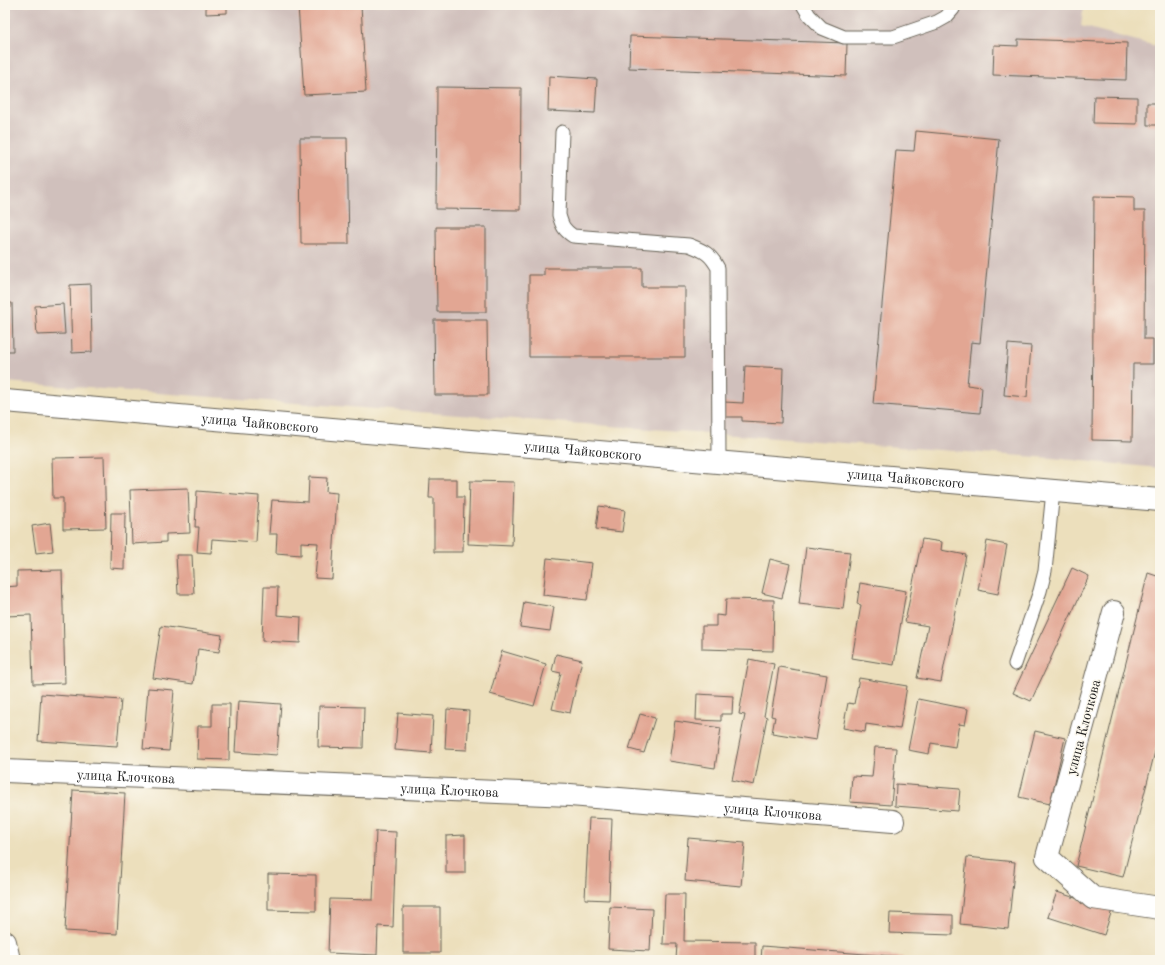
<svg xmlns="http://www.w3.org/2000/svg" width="1165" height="965" font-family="'Old Standard TT',serif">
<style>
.industrial{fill:#d0c0bc}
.building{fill:#e2a693}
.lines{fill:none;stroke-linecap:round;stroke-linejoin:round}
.lane-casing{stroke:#656054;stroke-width:15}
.street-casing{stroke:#656054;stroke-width:24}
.lane{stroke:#fff;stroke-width:13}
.street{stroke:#fff;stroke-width:22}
.labels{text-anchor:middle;stroke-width:3;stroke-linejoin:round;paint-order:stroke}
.street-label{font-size:14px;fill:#1c1c1c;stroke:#fbf7ec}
</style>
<rect width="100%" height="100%" fill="#fbf7ec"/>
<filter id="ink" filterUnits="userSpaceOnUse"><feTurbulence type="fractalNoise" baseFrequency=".025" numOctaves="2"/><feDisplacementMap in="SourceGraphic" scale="8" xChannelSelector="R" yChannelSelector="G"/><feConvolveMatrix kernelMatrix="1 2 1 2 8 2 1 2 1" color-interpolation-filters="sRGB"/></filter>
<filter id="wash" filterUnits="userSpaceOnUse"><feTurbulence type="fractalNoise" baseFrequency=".012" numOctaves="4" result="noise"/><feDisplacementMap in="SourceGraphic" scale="16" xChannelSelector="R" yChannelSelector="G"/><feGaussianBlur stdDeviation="0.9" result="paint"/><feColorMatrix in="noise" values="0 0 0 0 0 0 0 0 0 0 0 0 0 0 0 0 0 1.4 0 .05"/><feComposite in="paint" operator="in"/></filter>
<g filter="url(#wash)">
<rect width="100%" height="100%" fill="#ecdfbc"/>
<path class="industrial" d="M5,5H1084L1081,26L1160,47V468L1051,458L5,382Z"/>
<g id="blocks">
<path class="building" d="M206,5H227V13L206,14Z
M298,5H361L366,92L304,95Z
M630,36L847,43L846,76L629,68Z
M1018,39L1127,43L1126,80L993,75L994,45L1018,46Z
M549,76L597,79L595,113L548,111Z
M437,87L521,88L520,210L436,209Z
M1094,96L1137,97V124L1093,123Z
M1147,103H1160V125H1147Z
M916,131L999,139L980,343L971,342L967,385L982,387L980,413L873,404L896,150L914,151Z
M300,138H347L349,244H301Z
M1094,196L1134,197V211H1145L1144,339H1153V364H1133L1132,441L1092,440Z
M436,227H486V312H437Z
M544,268H642V287H685V357H529V275H544Z
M91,284L92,352L72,353L70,285Z
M5,303H12L13,351H5Z
M63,304L65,334L37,335L35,306Z
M434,320H487L488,395H435Z
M1008,344L1031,346L1027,397L1004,395Z
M745,366L783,368L781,423L742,421V417H723L724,402L743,403Z
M104,457L106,528L63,529V498H53L52,458Z
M309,477L327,478L326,492L337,493L332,579L315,578L318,543L301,542V555L276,553L277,534H269L272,500L308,502Z
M430,479H457V497H464L463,552H434V498H429Z
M470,481L514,482L512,546L468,544Z
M188,488L190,533L166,534V542L132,544L130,490Z
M197,491L259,496L256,542L212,539L211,553L197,552L199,527H195Z
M599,506L625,510L622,532L596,529Z
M111,513H125L124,569L110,568Z
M50,523L53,551L36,553L32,526Z
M922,539L942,542L941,550L966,555L941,682L917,678L928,626L905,622Z
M987,541L1007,545L998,594L978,590Z
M806,547L850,552L843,609L799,604Z
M176,555H192L194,594H178Z
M547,558L592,563L587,600L543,595Z
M770,559L790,564L782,598L762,593Z
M1072,568L1089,576L1031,701L1013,693Z
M62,570L65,683L33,684L31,615L5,616V587L17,586V571Z
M1148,573L1160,577V732L1123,877L1076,866Z
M860,583L906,591L894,665L852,658L861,605L857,604Z
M264,587H278L277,615L301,617L300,643L262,641Z
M726,599L774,600L773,651L702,649V626H716V615L725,616Z
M524,602L554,607L550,631L520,627Z
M161,626L222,635L219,652L198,649L193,684L153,678Z
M502,651L546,664L534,706L490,694Z
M556,654L582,660L570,713L552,709L561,673L552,671Z
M749,659L774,664L764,716L767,717L754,785L732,780L745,715L739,714Z
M779,667L827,675L816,740L772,733L775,717L771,716Z
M859,678L907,686L900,729L866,724L865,732L843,728L848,703L854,704Z
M148,688L174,690L169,751L143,749Z
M41,694L121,700L117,746L38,741Z
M697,694L733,696L732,714H721V721L696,720Z
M918,699L968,709L965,725L959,724L955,747L931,743L929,754L908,750Z
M238,701L281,704L277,755L235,752Z
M212,704H230L229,760L197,759L198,726H212Z
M319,706L364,707L363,748L318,747Z
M447,709L469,711L467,750L445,749Z
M398,713L433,716L431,753L395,750Z
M640,714L655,718L644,753L629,749Z
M675,721L721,728L715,768L669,761Z
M1035,731L1065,738L1050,804L1019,797Z
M875,747L896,748L891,805L850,802L852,776L872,777Z
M896,784L960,789L958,811L895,806Z
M73,790L125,793L117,934L65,931Z
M589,818L612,819L609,900L585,899Z
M376,831L396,832L393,927L378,926L377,955L328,953L330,899L373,900Z
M465,835V873H446V836Z
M688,838L745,843L741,886L685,881Z
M967,857L1015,862L1008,929L960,924Z
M268,874L316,875V911L268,910Z
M1057,892L1112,910L1104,935L1048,917Z
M665,894H685L684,941L755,942V960H676L677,944H663Z
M403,907H440V953H403Z
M610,907L652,909L650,951L608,949Z
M890,913L953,915V935L889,933Z
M762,946L903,957L902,960H761Z"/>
</g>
</g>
<g filter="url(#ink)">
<use href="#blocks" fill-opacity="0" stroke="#656054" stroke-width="1"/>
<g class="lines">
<defs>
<path id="lane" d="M803,5L809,15L822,28L844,37H893L937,22L946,17L953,9L954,5
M562,132L559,215C562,226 564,230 573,236L689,245C704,251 710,253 718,268L719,462
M1015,664L1040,591L1045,571L1053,491"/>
<g id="street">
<path id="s1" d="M5,401L1160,500"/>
<path d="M1114,612L1047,857L1093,898L1160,908"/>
<path id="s2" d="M5,771L570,795L893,821"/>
<path d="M5,942L9,960"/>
</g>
</defs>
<use href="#lane" class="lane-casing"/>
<use href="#street" class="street-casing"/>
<use href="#lane" class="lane"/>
<use href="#street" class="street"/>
</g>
</g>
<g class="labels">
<g class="street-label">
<text dy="5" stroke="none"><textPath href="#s1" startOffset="256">улица Чайковского</textPath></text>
<text dy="5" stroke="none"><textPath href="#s1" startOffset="580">улица Чайковского</textPath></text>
<text dy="5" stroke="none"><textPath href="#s1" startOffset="904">улица Чайковского</textPath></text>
<text transform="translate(1083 727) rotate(-75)" y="5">улица Клочкова</text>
<text dy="5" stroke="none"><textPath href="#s2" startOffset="121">улица Клочкова</textPath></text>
<text dy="5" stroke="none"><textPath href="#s2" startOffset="445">улица Клочкова</textPath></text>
<text dy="5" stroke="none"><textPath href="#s2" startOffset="769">улица Клочкова</textPath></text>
</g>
</g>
<rect width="1165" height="965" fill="none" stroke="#fbf7ec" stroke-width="20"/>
</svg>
